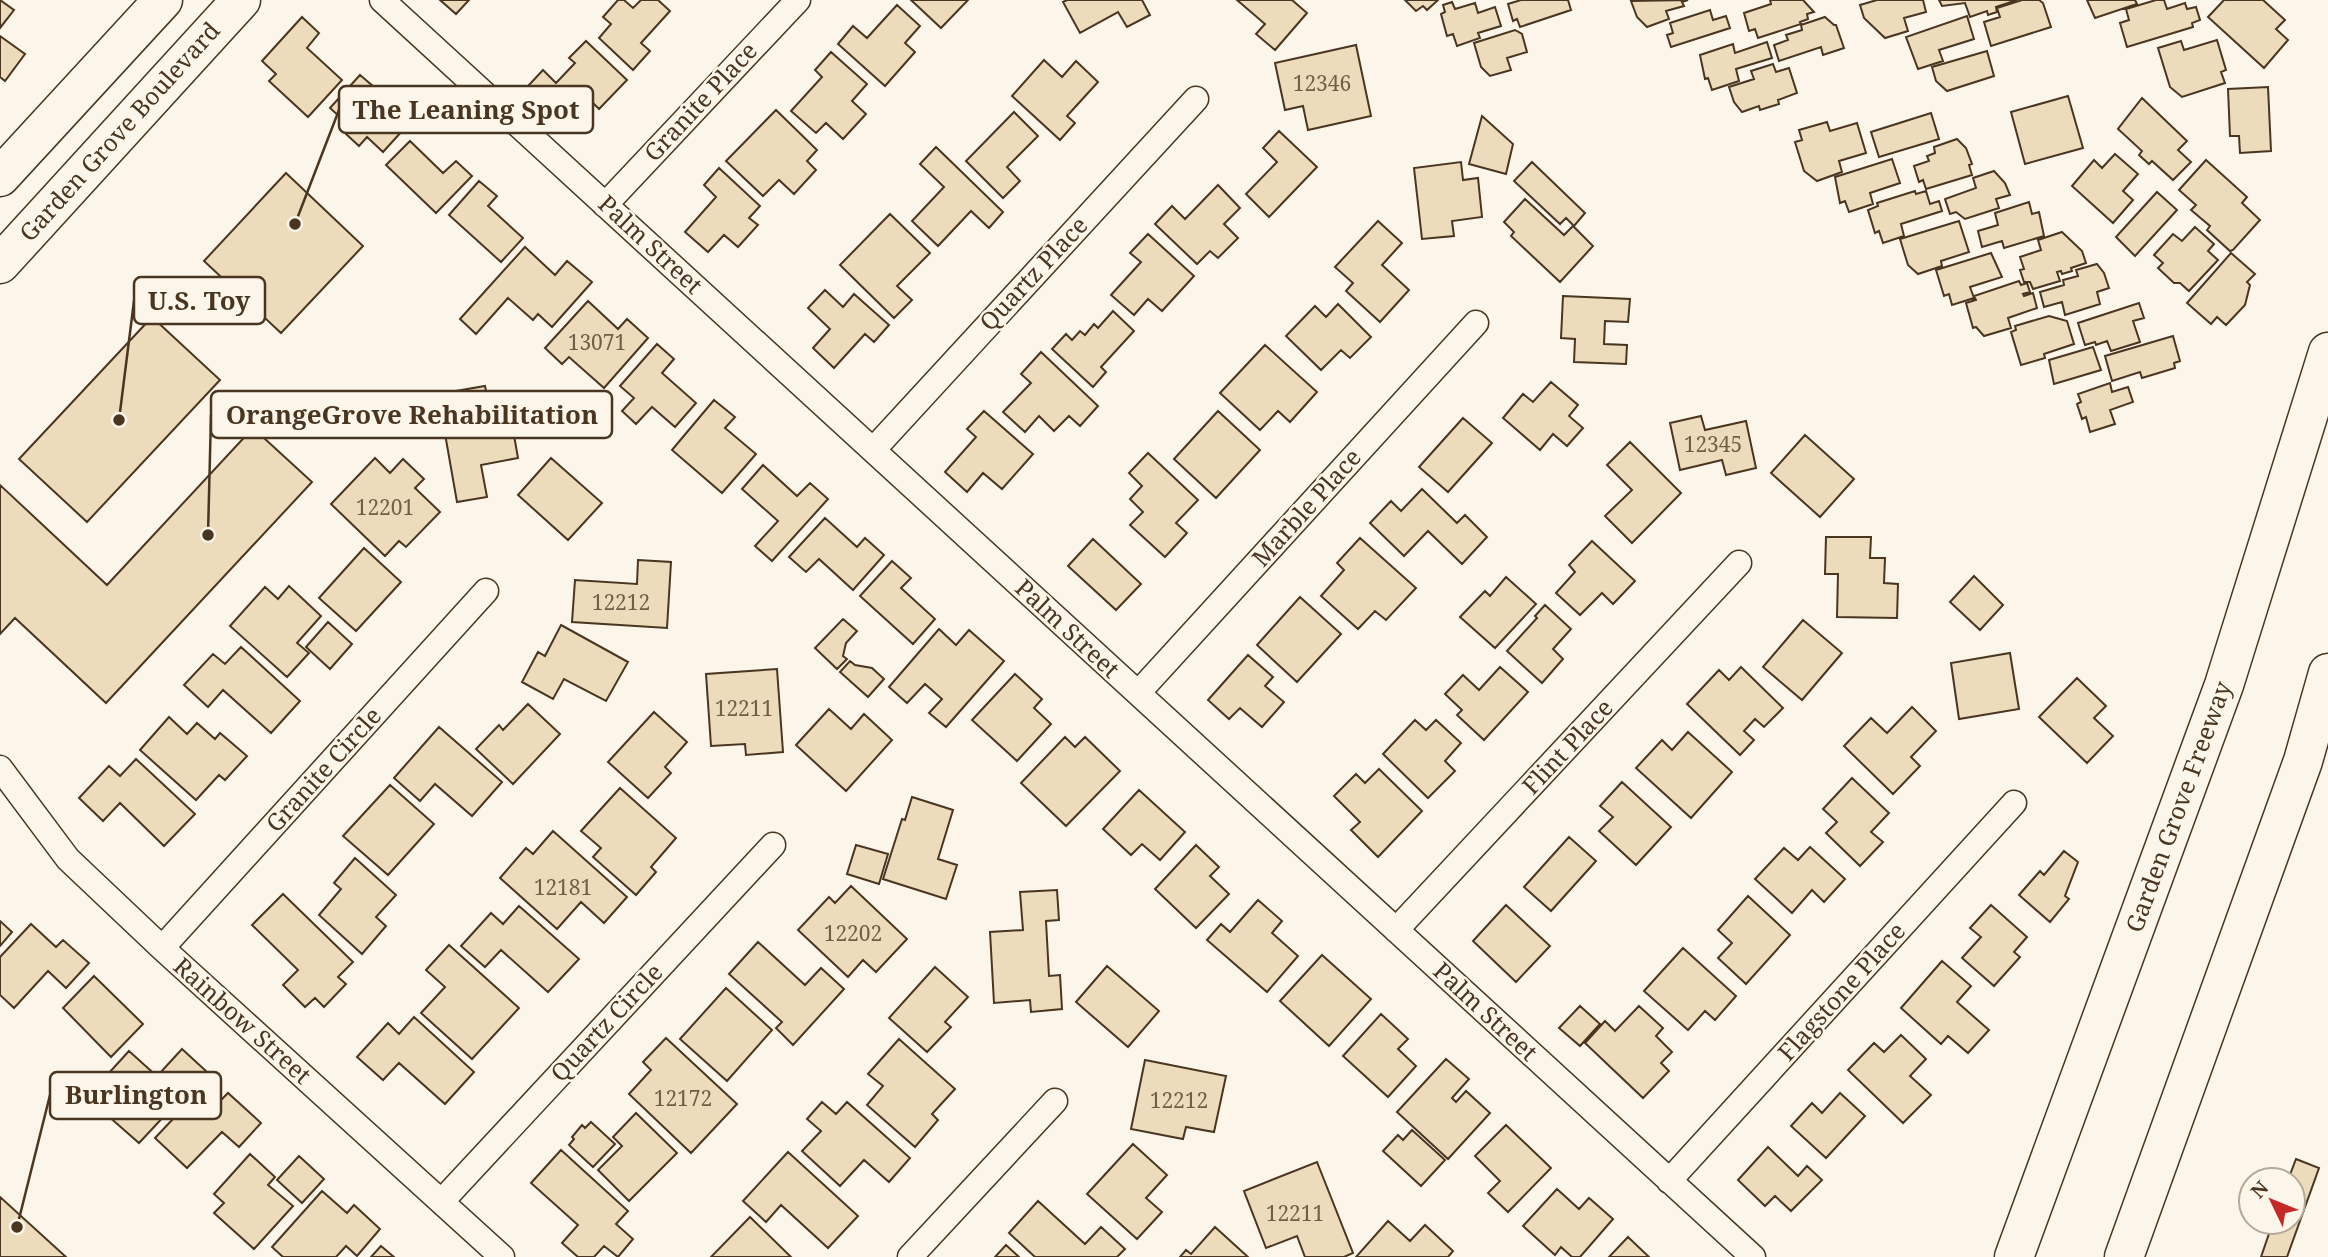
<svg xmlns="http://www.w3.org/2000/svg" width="2328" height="1257" font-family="'Noto Serif',serif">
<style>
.building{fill:#ecdcbc;stroke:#4a3520;stroke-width:2}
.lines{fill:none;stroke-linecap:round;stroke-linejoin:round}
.street-casing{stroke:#4a3520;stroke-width:27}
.primary-casing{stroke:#4a3520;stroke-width:41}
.highway-casing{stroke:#4a3520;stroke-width:41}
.street{stroke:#fbf6e9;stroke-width:24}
.primary{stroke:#fbf6e9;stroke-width:38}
.highway{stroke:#fbf6e9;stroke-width:38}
.labels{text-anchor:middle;stroke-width:5;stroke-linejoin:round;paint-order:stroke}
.number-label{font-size:21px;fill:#725f47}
.street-label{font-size:24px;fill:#4a3520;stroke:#fbf6e9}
.leader{fill:none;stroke:#4a3520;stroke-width:2.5}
.callout-dot{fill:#4a3520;stroke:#fbf6e9;stroke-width:2.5}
.callout{fill:#fbf6e9;stroke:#4a3520;stroke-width:2.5}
.callout-label{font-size:26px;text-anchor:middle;font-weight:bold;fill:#4a3520}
</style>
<rect width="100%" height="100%" fill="#fbf6e9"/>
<path class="building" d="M0,0L14,10L0,28Z
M440,0H469L456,14Z
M618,0H624L633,8L641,0H658L670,11L641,43L650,51L633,70L599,38L611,24L603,17Z
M911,0H968L941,28Z
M1067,0H1142L1150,15L1127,27L1118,12L1080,33L1063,2Z
M1237,0H1292L1307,13L1275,50L1256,34L1265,24Z
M1405,0H1438L1427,10L1423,6L1416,11Z
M1521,0H1568L1571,10L1520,27L1517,19L1513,21L1508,4Z
M1688,0L1682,2L1684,6L1666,11L1669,19L1647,27L1637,17L1631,1Z
M1770,0H1803L1814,12L1807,14L1808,19L1800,22L1801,24L1758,38L1755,29L1749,31L1744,13L1771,4Z
M1877,0H1923L1926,12L1904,18L1908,31L1885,38L1864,18L1860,5Z
M1939,0H2017L1996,7L1997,12L1988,15L1987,11L1970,17L1965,3L1942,6Z
M2022,0H2039L2043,3L2051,27L1991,46L1984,22L2000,17L1997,8Z
M2087,0H2135L2137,4L2095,18Z
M2156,0H2164L2167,9L2185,3L2187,9L2196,7L2200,20L2192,23L2193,27L2127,47L2120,23L2129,20L2126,9Z
M2224,0H2263L2285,20L2276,29L2288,40L2264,68L2208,17Z
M1452,2L1455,9L1475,3L1478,13L1495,7L1501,26L1478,33L1480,38L1457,46L1453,34L1447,36L1441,14L1445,12L1443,5Z
M897,5L920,26L905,43L915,52L885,86L838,44L853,26L867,38Z
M1710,10L1713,20L1726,16L1730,28L1671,47L1667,35L1673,33L1670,23Z
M1967,16L1974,39L1939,50L1943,61L1918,69L1906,37Z
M302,17L319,33L307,48L342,80L308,117L269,81L276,74L262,61Z
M1825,17L1834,25H1836L1844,48L1823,55L1821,47L1779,61L1774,45L1788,40L1786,35L1802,30L1801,25Z
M1515,30L1522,34L1527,52L1507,58L1511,70L1490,76L1481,67L1474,43Z
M0,36L25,54L5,81L0,77Z
M2217,40L2226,70L2221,72L2225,83L2182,97L2170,87L2158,48L2181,41L2184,50Z
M586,41L627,80L599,109L589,99L567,122L529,85L543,70L556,83L575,63L569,58Z
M1767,42L1772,58L1736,69L1739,81L1712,90L1708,78L1705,79L1700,55L1733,44L1735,53Z
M1356,45L1371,116L1308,130L1303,106L1285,110L1275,63Z
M1987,51L1994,76L1947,91L1936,81L1932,67Z
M831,52L867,84L852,101L866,114L843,139L826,123L816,133L791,111L822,77L815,70Z
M1044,60L1062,77L1076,61L1098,82L1067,116L1075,123L1060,140L1012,96Z
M1773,64L1776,72L1789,68L1797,93L1778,100L1779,104L1760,110L1759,106L1742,112L1734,102L1729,87L1754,79L1751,71Z
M360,75L381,93L373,103L403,130L383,152L367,137L359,146L346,134L352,128L330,108Z
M2268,87L2271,151L2240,153L2239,136H2230L2228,89Z
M2068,96L2083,148L2025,164L2011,112Z
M2142,98L2187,141L2178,150L2191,162L2173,180L2152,161L2149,164L2139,155L2142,151L2118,129Z
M776,110L817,150L807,161L816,170L794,194L779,180L763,196L726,161Z
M1014,112L1038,136L1007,167L1020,181L1003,198L966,161Z
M1931,113L1939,139L1879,157L1871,132Z
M1482,116L1513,144L1506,174L1469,164Z
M1827,122L1830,131L1857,123L1866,153L1839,161L1842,172L1817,181L1804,171L1795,142L1802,140L1799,130Z
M1279,131L1317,167L1269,217L1246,194L1277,162L1263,148Z
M1957,139L1966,148L1972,164L1969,165L1972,175L1926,189L1923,180L1919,182L1914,166L1929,161L1927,156L1935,153L1934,147Z
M410,141L443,173L456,161L472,176L436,213L386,165Z
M936,147L1003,212L989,228L971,211L938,246L912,221L944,187L920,164Z
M2115,154L2138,174L2123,191L2133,200L2113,223L2072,186L2094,160L2102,168Z
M1892,159L1900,183L1870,193L1873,204L1849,212L1845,201L1840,203L1835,177Z
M2206,160L2247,197L2242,203L2260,220L2233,250L2230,251L2207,230L2210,226L2191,210L2196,205L2179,190Z
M1461,162L1463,180L1478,178L1482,217L1452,221L1454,236L1422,239L1414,168Z
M1532,162L1585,213L1574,226L1566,218L1560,224L1514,181Z
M719,168L760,206L749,218L758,225L738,247L724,235L708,252L685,232L716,197L704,185Z
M1994,171L2005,183L2010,195L1996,199L1999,208L1965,219L1956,212L1950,214L1945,199L1976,188L1973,178Z
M286,173L363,246L281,333L204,261Z
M479,181L497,196L488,206L523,238L501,262L449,215Z
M1218,185L1240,208L1224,224L1238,238L1218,258L1210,251L1197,264L1155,224L1172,206L1185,219Z
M1915,191L1916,194L1926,191L1930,204L1939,201L1942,211L1901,224L1904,236L1883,243L1879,231L1875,233L1868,210L1878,206L1877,203Z
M2157,192L2177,210L2135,256L2116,237Z
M1525,199L1564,235L1573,226L1593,246L1560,282L1511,236L1514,232L1504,222Z
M2029,202L2032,214L2039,212L2044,236L2004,248L2002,241L1982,247L1978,231L1998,225L1995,213Z
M890,214L930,253L897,286L912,300L894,318L840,265Z
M1378,221L1402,243L1382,265L1409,290L1380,322L1346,291L1353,283L1335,267Z
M1959,221L1969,252L1941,261L1942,266L1918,274L1908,265L1900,239Z
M2195,227L2214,244L2208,251L2218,260L2189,291L2180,283H2174L2158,268L2163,263L2154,255L2173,234L2182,241Z
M2062,232L2082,251L2086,263L2071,268L2072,271L2062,274L2061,271L2057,272L2060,281L2033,289L2030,282H2024L2020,270L2024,269L2020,257L2041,250L2038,240Z
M1148,234L1194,276L1162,311L1148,299L1134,315L1111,295L1141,262L1130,253Z
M525,247L555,275L567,261L592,282L552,327L538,314L533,320L508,298L476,334L460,319Z
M1991,253L2002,277L1970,287L1974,298L1952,305L1949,294L1944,296L1936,270Z
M2231,253L2255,274L2247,282L2250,285L2245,305L2226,325L2217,317L2211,324L2187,303Z
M2097,264L2104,273L2109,288L2097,292L2100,304L2065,315L2062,302L2044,307L2040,292L2064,285L2063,280L2078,276L2076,270Z
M2019,281L2021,285L2027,283L2030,292L2023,294L2024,296L2033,293L2037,308L2008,318L2011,328L1984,336L1976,327L1973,328L1966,303L1976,300L1974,296Z
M825,290L843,307L854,294L889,325L874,342L865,334L834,368L813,348L830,329L808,308Z
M1563,296L1630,299L1628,322L1605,321L1604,344L1627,345L1626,364L1574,362L1575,339L1561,338Z
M588,301L618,329L627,319L648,338L604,388L569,357L562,364L545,348Z
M2139,303L2144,318L2133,321L2140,342L2111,351L2107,341L2096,345L2095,342L2085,345L2078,323Z
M1338,304L1371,337L1350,358L1341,350L1321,370L1286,336L1315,306L1326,317Z
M1113,311L1134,331L1101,367L1106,372L1093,387L1052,349L1066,334L1072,340L1080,331L1085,335L1094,324L1098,328Z
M2049,316L2067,321L2074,344L2044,354L2045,358L2021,365L2011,332L2016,330L2015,326Z
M152,317L220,380L87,522L19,459Z
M2173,336L2180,361L2174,363L2175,368L2142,378L2140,372L2112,381L2105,356Z
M657,344L674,359L662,373L696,403L675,427L652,407L636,424L622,411L634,398L620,386Z
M1265,345L1317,392L1290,422L1278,411L1260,430L1220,393Z
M2093,347L2101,370L2054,384L2049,360Z
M1041,352L1098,406L1080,426L1069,416L1054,431L1039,416L1025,432L1003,412L1031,383L1021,374Z
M1551,382L1578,405L1569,416L1583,428L1567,446L1553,434L1540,450L1503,418L1523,394L1533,402Z
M2110,383L2112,392L2128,387L2133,402L2110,410L2115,424L2090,432L2086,417L2082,419L2077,404L2081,402L2078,394Z
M485,386L490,410L509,407L518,458L481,465L487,497L457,502L438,394Z
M714,400L735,417L725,428L756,454L722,493L672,450Z
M984,411L1033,454L1002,489L983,473L967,492L945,472L976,437L967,429Z
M1218,411L1260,450L1216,498L1174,459Z
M1701,416L1705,430L1746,421L1756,468L1726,475L1722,460L1680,470L1670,423Z
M1463,418L1492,443L1448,492L1419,467Z
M253,428L312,482L106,703L15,618L0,634V485L107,585Z
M1805,435L1854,479L1820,517L1771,473Z
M1630,442L1681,493L1632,543L1605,516L1632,490L1607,465Z
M1148,453L1198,500L1176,523L1187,533L1165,557L1130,525L1143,512L1130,499L1142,486L1129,473Z
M375,458L390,473L403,459L424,479L415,488L440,512L406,547L399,541L385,556L331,504Z
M551,458L602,503L568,540L518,495Z
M763,465L797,496L810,483L828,499L772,561L755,546L778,521L742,489Z
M1422,489L1457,523L1465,515L1487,537L1462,564L1428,531L1404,556L1370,523L1391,501L1401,511Z
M825,518L857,547L865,538L884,555L853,590L819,559L806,572L789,557Z
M1826,537H1871L1870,558H1885L1884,583L1898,584L1897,618L1837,617L1838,574H1825Z
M1360,538L1416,588L1386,620L1375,611L1358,629L1321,596L1344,570L1337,563Z
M1093,539L1141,584L1116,610L1068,566Z
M1592,541L1635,581L1613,604L1602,593L1580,615L1556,593L1575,572L1569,565Z
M364,548L401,582L356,631L319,598Z
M638,560L671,562L667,628L572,622L575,580L637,584Z
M892,561L911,578L901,588L935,619L913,644L860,596Z
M1974,576L2003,605L1980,630L1950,602Z
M1506,577L1536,604L1495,648L1460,617L1485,591L1490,596Z
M289,586L321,616L297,643L309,653L287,677L230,626L265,587L278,599Z
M1300,597L1341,634L1297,682L1257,645Z
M1545,605L1571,629L1553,649L1563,659L1542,683L1507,651L1537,618L1535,616Z
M843,619L857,631L846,643L843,656L847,659L837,669L815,648Z
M1803,620L1842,653L1802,700L1763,667Z
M328,622L352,644L330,669L306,647Z
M561,625L628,662L606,701L564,679L553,699L522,682L538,652L545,656Z
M939,629L956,645L969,630L1004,661L946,727L929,713L942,699L925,684L907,703L889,687Z
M241,647L300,701L271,733L223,690L208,707L184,685L213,654L225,664Z
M2010,653L2019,709L1959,719L1951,663Z
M1248,655L1273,677L1265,686L1284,702L1262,727L1240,708L1229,719L1208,700Z
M850,661L855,665L872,668L884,679L868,697L840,672Z
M1500,667L1528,692L1484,740L1457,715L1462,710L1445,694L1463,675L1479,690Z
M1741,667L1783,708L1764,727L1755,719L1744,731L1754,740L1740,755L1687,704L1719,670L1729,680Z
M777,669L783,752L746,755L745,744L711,746L706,674Z
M1015,674L1042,699L1034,708L1051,724L1017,761L972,720Z
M2077,678L2106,706L2094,718L2113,736L2087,763L2039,717Z
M528,704L560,734L513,784L476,749L499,725L503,730Z
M1912,707L1936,731L1911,757L1920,766L1893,794L1844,746L1871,718L1887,733Z
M829,709L851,729L864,714L892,740L846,791L796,745Z
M654,712L687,742L665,767L671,773L648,798L608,762Z
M169,717L187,734L197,723L215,739L220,733L247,756L225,780L219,775L196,800L140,750Z
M1415,720L1426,730L1436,720L1461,743L1445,761L1455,771L1428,798L1383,754Z
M439,727L502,782L472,816L435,784L420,801L394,778Z
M1688,732L1732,772L1691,818L1636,768L1662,740L1672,750Z
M1065,737L1075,747L1085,737L1120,771L1066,826L1021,783Z
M136,759L195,814L164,846L120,803L103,821L79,798L109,766L120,776Z
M1379,769L1422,811L1378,857L1351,830L1360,822L1334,796L1356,774L1365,783Z
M1852,778L1889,813L1871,832L1883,842L1860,866L1826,833L1837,822L1823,809Z
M1622,782L1671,827L1636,865L1599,831L1613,817L1600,806Z
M390,785L434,824L388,875L343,836Z
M620,788L676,838L651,867L656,872L636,895L593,857L601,848L581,831Z
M1139,790L1185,832L1160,860L1142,844L1131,855L1103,829Z
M912,797L953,810L938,859L957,865L946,899L883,879L902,819L905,820Z
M553,831L627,897L604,923L581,902L557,929L500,878L526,848L533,854Z
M1569,837L1596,861L1551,911L1524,887Z
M856,845L888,854L879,884L847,874Z
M1196,845L1219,867L1210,876L1229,894L1196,928L1155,889Z
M1810,847L1845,879L1824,902L1812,890L1792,913L1755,879L1784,848L1798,860Z
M2064,851L2078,862L2065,896L2069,899L2050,922L2019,895L2040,871L2044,875Z
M355,858L396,895L376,917L386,926L362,954L319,915L341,889L334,883Z
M851,886L907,939L876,972L863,960L848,977L798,930L829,897L835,903Z
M1057,890L1059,920L1046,921L1049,976L1060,975L1062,1009L1031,1012L1030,1000L994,1003L990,932L1023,930L1020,892Z
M283,894L353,962L338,977L346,984L324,1007L315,998L305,1007L283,985L298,970L252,925Z
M1748,896L1790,935L1746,984L1718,958L1732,943L1718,930Z
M1258,900L1282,921L1272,933L1298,956L1267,992L1207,940L1221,924L1230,932Z
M1506,905L1550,946L1516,982L1473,941Z
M1991,905L2027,937L2014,952L2020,957L1994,986L1962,958L1981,937L1970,928Z
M519,906L579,959L548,992L501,950L485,967L461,946L491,913L503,924Z
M0,921L12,932L0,946Z
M31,924L56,947L63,940L89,963L66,988L48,971L14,1008L0,995V957Z
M758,942L805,985L821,968L844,989L793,1045L776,1028L782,1022L729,974Z
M449,945L519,1008L472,1059L421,1013L445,987L426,970Z
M1683,948L1736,996L1715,1020L1705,1011L1688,1030L1644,991Z
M1322,955L1371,999L1329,1046L1280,1001Z
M1942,961L1971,986L1957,1002L1989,1030L1968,1053L1948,1036L1941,1044L1901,1008Z
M1107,966L1159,1011L1128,1047L1076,1002Z
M935,967L968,997L945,1022L951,1027L927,1052L889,1018Z
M94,976L143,1024L111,1057L63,1008Z
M726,988L772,1030L727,1081L680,1039Z
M1580,1006L1600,1024L1580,1046L1559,1028Z
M1639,1006L1663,1028L1656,1036L1672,1052L1661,1063L1669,1071L1643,1098L1585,1043L1605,1021L1615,1031Z
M1381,1014L1408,1039L1398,1049L1416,1066L1388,1097L1343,1056Z
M414,1017L474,1072L445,1104L399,1063L383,1080L357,1057L388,1023L399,1034Z
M1901,1035L1926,1059L1910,1076L1931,1095L1903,1123L1848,1070L1874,1043L1884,1052Z
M666,1038L737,1104L691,1153L629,1094L651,1070L643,1062Z
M899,1039L955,1089L932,1114L938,1120L915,1147L867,1105L883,1086L868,1074Z
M182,1049L206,1071L184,1095L160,1073Z
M129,1051L181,1098L139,1143L107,1115L117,1104L97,1086Z
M1446,1059L1469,1079L1452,1098L1456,1102L1466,1091L1490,1113L1448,1159L1397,1112Z
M1145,1060L1226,1076L1214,1132L1186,1127L1183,1139L1131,1129Z
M205,1085L221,1100L228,1093L261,1123L239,1147L222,1132L187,1168L155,1138Z
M1840,1093L1865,1116L1826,1158L1791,1126L1812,1103L1822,1113Z
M822,1102L836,1114L847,1102L910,1158L889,1182L864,1160L840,1186L802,1151L821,1131L807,1119Z
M636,1113L677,1153L629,1201L598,1170L622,1146L613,1137Z
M591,1122L615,1144L593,1167L569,1145L574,1139L572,1137L582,1125L585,1128Z
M1506,1125L1551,1168L1508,1212L1488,1193L1500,1181L1475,1156Z
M1412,1130L1445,1160L1421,1186L1383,1151L1398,1135L1403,1140Z
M1133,1144L1167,1175L1146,1198L1162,1212L1137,1239L1087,1194Z
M1768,1147L1798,1176L1807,1166L1822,1180L1791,1211L1775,1196L1765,1206L1738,1180Z
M561,1150L628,1211L616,1224L633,1239L618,1257L604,1246L594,1257H578L562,1243L578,1225L531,1183Z
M788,1152L858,1216L828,1248L781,1205L766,1222L743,1201Z
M250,1154L275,1177L268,1185L293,1206L254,1249L214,1213L224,1203L214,1194Z
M299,1156L324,1179L302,1203L277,1180Z
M2296,1159L2319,1168L2287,1257H2261L2273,1222H2293V1180H2288Z
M1317,1162L1353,1253L1344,1257H1305L1297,1236L1266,1248L1244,1191Z
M1557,1189L1579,1209L1589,1198L1613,1219L1580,1257H1572L1561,1247L1555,1255L1523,1226Z
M322,1191L347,1213L354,1205L380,1229L357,1256L346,1246L336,1257H283L272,1247Z
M0,1197L66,1257H0Z
M1038,1201L1085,1244L1101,1227L1125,1249L1117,1257H1035L1009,1233Z
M750,1217L791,1257H711Z
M1388,1221L1410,1241L1425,1225L1453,1251L1448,1257H1356Z
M1215,1227L1248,1257H1180L1186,1250L1191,1254Z
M1628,1237L1649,1257H1609Z
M1006,1245L1019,1257H995Z
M381,1246L394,1257H371Z"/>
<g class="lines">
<defs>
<path id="street" d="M382,0L1753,1257
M605,205L798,0
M873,450L1196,99
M1138,693L1476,323
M0,768L68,859L162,948L502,1257
M1396,930L1739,563
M162,948L486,591
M1669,1181L2014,803
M442,1201L773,845
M910,1257L1055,1101"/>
<path id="primary" d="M0,177L163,0
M0,264L241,0"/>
<path id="highway" d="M2014,1257L2224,685L2328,352
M2124,1257L2303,761L2328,673"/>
</defs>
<use href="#street" class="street-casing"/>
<use href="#primary" class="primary-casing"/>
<use href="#highway" class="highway-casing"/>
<use href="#street" class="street"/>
<use href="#primary" class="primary"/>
<use href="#highway" class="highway"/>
</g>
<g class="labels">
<g class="number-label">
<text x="1322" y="91">12346</text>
<text x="597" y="350">13071</text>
<text x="1713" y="452">12345</text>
<text x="385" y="515">12201</text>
<text x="621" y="610">12212</text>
<text x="744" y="716">12211</text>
<text x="563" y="895">12181</text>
<text x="853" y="941">12202</text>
<text x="683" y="1106">12172</text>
<text x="1179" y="1108">12212</text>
<text x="1295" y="1221">12211</text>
</g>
<g class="street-label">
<text transform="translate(701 102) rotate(-47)" y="8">Granite Place</text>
<text transform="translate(120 132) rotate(-48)" y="8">Garden Grove Boulevard</text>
<text transform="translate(650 245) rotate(43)" y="8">Palm Street</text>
<text transform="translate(1034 274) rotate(-47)" y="8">Quartz Place</text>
<text transform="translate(1307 508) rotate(-48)" y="8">Marble Place</text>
<text transform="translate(1067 629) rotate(43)" y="8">Palm Street</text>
<text transform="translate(1568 747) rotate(-47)" y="8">Flint Place</text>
<text transform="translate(324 770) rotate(-48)" y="8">Granite Circle</text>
<text transform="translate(2179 807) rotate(-70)" y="8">Garden Grove Freeway</text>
<text transform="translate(1842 992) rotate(-48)" y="8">Flagstone Place</text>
<text transform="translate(1485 1012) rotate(43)" y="8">Palm Street</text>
<text transform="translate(242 1021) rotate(42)" y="8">Rainbow Street</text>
<text transform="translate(607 1023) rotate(-47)" y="8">Quartz Circle</text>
</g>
</g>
<path class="leader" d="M295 224L339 110M119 420L134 301M208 535L211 415M17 1227L50 1095"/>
<g class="callout-dot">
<circle cx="295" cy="224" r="7"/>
<circle cx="119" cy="420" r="7"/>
<circle cx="208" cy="535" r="7"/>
<circle cx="17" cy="1227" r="7"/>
</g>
<g class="callout">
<rect x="339" y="86" width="254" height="47" rx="7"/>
<rect x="134" y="277" width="131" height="47" rx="7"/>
<rect x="211" y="391" width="401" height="47" rx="7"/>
<rect x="50" y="1072" width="171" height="47" rx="7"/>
</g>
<g class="callout-label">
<text x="466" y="119">The Leaning Spot</text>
<text x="199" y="310">U.S. Toy</text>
<text x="412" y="424">OrangeGrove Rehabilitation</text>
<text x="136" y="1104">Burlington</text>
</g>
<g transform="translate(2272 1201) rotate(313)"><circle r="33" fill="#fbf6e9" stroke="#b4a999" stroke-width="2"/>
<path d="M0-5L12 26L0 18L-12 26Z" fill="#c62828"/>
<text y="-10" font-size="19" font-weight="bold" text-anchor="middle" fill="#4a3520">N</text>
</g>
</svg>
